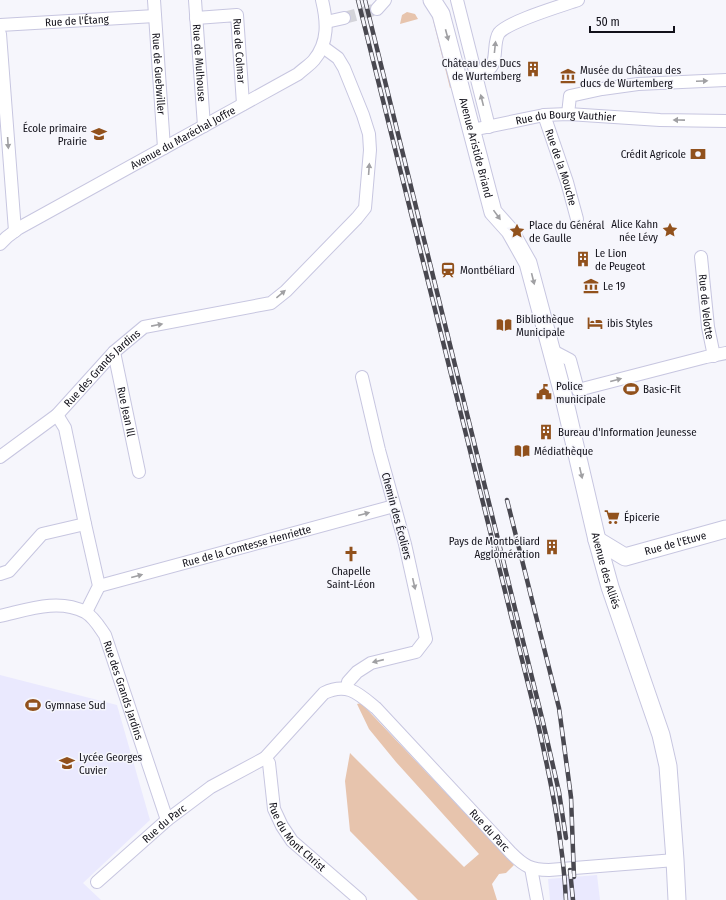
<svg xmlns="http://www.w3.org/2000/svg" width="726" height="900" font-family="'Fira Sans Condensed',sans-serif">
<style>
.built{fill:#eae9fe}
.green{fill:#e7c4ad}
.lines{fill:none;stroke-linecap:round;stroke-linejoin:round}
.minor-tunnel{stroke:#d4d4da;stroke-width:12;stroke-dasharray:12 6;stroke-linecap:butt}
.minor-casing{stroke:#c7c6e0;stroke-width:14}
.secondary-casing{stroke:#c7c6e0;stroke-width:19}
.minor{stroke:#fff;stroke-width:12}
.secondary{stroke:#fff;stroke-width:17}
.rail-casing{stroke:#494850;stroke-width:4.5}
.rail{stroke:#f6f6fc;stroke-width:3;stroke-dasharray:9;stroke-linecap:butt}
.oneway{fill:#a0a0a3}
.labels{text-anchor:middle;stroke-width:3;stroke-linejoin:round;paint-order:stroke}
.street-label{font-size:11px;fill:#12111a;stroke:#f6f6fc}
.poi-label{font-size:11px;fill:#12111a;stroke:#f6f6fc;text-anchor:start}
</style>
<rect width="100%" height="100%" fill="#f6f6fc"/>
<path class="built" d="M0,675L117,705L150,820L83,883L101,900H0Z
M597,875L600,900H550L548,879Z"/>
<path class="green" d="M407,12L415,14L418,19L400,24L402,15Z
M432,16H433L453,87L450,88Z
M361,703L514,865L506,873L499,874L492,884L497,900H418L350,831L345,781L350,753L464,867L479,854L396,762L369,729L357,704Z"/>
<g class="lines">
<path class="minor-tunnel" d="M344,18L377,9"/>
<defs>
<g id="minor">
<path id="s1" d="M154,0L164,148"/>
<path id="s2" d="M195,0L204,126"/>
<path d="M457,0L489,127"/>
<path d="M377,9L385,0"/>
<path id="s3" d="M196,18L237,15L243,104"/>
<path d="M326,22L344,18"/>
<path id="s4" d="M0,25L155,16"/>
<path d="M0,34L15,231"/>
<path d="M475,73C479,72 484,71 487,70C499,65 492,43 499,33C509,21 561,6 578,0"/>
<path d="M568,114L570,96L602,89L638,84L726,80"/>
<path id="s5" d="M544,115L567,182L577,219"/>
<path id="s6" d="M472,130L544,115L568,114L660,120L726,121"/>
<path id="s7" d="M0,244L7,237L19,228L298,74C303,69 310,65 314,60C329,42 327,21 322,0"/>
<path id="s8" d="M701,257L708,327L714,356"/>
<path d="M551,350L570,360L578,390L706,357L726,353"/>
<path id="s9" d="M114,352L139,472"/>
<path d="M57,415L65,428L85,524L99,586L86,612"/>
<path id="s10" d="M0,457L57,415L114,352L144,327L271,303L286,291L357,218L365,208L370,150L369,134L363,115L344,68L338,58L323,47"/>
<path d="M0,574L9,571L42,534L85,524"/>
<path id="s11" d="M99,586L394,506"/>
<path id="s12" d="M0,616C27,610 58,598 85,612C94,617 100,628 105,635L167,820"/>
<path d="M347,688L348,682L357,672L371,663L416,652L426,639L405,544L379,450L362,377"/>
<path id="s13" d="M265,758L269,763L274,809L282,826L292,841L360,900"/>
<path d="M531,868L537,900"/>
<path id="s14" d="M97,882L167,820L211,787L265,758L324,693C347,682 358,693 376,708L511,853C524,866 531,870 549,870L675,860"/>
</g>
<g id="secondary">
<path id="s15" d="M432,0L441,14L493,212L510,231L528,263L563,394L597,540L610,587L661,735L668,766L675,860L677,900"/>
<path id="s16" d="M597,540L625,557L726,529"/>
</g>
</defs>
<use href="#minor" class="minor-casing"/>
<use href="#secondary" class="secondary-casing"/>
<use href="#minor" class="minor"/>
<use href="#secondary" class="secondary"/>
<defs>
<path id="rail" d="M358,0L538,724C551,782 563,840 566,900
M365,0L543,722L559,792L566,838
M507,500L559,708L571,797L574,877
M570,870L573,900"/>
</defs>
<use href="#rail" class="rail-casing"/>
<use href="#rail" class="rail"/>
</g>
<defs><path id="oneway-solid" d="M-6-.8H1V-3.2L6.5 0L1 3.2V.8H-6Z"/></defs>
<g class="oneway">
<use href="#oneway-solid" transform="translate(447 35) rotate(75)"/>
<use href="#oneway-solid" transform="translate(495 47) rotate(-84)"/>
<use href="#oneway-solid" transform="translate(702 81) rotate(-2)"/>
<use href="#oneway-solid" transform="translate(482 100) rotate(-104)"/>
<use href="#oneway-solid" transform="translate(679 120) rotate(-179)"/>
<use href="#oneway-solid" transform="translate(8 143) rotate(86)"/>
<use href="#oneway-solid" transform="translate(369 169) rotate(-86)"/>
<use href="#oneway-solid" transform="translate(497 215) rotate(54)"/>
<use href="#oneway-solid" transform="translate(533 279) rotate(76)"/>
<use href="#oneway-solid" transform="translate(281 294) rotate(-40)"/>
<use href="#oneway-solid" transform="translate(157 325) rotate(-11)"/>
<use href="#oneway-solid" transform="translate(616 380) rotate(-15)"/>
<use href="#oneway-solid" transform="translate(581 473) rotate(77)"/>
<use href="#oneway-solid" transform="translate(364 514) rotate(-15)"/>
<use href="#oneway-solid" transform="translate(137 576) rotate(-15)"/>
<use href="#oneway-solid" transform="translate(414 584) rotate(77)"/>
<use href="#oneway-solid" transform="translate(378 661) rotate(167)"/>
</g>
<defs>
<symbol id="building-bare" viewBox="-9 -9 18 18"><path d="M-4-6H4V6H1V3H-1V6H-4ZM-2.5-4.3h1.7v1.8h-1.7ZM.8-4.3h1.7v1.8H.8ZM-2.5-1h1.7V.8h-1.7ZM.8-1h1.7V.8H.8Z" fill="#91511c" stroke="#f6f6fc" stroke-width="2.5" paint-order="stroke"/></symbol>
<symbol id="museum-bare" viewBox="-9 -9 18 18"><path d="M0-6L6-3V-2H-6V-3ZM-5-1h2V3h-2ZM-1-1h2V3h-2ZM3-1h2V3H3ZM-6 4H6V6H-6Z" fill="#91511c" stroke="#f6f6fc" stroke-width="2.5" paint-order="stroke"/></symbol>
<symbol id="school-bare" viewBox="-9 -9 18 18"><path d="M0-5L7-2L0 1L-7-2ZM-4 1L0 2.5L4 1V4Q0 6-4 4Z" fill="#91511c" stroke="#f6f6fc" stroke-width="2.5" paint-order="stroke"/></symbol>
<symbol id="bank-bare" viewBox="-9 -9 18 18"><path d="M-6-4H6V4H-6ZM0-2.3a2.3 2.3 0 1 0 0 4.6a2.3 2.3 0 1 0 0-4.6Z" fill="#91511c" stroke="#f6f6fc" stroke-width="2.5" paint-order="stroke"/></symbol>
<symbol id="sight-bare" viewBox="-9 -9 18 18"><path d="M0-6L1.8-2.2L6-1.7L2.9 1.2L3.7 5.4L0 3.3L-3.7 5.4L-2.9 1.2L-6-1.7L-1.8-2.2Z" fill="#91511c" stroke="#f6f6fc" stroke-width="2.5" paint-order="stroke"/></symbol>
<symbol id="station-bare" viewBox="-9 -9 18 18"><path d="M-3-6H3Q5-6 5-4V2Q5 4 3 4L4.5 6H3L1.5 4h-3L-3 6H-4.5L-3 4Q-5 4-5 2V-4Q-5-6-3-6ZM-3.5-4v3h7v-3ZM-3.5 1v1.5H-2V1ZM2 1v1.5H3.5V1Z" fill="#91511c" stroke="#f6f6fc" stroke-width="2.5" paint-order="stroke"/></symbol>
<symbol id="hotel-bare" viewBox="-9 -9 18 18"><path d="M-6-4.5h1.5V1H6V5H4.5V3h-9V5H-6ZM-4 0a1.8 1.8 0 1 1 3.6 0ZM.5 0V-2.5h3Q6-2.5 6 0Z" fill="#91511c" stroke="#f6f6fc" stroke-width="2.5" paint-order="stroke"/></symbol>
<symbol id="library-bare" viewBox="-9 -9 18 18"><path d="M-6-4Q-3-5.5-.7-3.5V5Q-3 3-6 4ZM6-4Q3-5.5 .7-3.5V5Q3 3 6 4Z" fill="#91511c" stroke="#f6f6fc" stroke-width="2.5" paint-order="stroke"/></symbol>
<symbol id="stadium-bare" viewBox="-9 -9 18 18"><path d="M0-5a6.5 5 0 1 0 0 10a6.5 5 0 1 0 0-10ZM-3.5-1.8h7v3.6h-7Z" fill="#91511c" stroke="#f6f6fc" stroke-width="2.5" paint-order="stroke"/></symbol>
<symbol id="civic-bare" viewBox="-9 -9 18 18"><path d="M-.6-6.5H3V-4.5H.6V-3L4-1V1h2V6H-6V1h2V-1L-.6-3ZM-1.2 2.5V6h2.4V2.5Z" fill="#91511c" stroke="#f6f6fc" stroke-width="2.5" paint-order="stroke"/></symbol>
<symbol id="supermarket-bare" viewBox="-9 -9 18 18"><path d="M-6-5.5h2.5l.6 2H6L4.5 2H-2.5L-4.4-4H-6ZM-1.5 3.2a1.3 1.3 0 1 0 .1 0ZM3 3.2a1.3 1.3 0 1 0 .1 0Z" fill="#91511c" stroke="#f6f6fc" stroke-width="2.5" paint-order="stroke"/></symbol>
<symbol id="church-bare" viewBox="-9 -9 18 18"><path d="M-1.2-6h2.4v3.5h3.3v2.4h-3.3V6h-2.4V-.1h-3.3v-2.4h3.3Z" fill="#91511c" stroke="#f6f6fc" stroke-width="2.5" paint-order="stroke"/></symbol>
</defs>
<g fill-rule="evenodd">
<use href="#building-bare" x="522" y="58" width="22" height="22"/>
<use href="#museum-bare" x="557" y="65" width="22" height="22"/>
<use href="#school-bare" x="88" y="123" width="22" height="22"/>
<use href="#bank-bare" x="687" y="143" width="22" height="22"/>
<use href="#sight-bare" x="659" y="219" width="22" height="22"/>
<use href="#sight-bare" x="506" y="220" width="22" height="22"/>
<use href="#building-bare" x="572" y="248" width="22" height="22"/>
<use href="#station-bare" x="437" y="259" width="22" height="22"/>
<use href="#museum-bare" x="580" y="275" width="22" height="22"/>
<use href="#hotel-bare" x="584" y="312" width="22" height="22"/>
<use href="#library-bare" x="493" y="314" width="22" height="22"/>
<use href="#stadium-bare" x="620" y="378" width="22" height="22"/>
<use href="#civic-bare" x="533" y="381" width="22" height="22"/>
<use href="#building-bare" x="535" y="421" width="22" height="22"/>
<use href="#library-bare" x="511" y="440" width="22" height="22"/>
<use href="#supermarket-bare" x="601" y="506" width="22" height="22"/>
<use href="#building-bare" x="541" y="536" width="22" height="22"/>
<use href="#church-bare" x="340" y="543" width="22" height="22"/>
<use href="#stadium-bare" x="22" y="694" width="22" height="22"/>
<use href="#school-bare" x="56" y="752" width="22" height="22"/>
</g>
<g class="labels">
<g class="street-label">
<text dy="4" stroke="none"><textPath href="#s4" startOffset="77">Rue de l'Étang</textPath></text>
<text dy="4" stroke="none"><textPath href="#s3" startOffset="77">Rue de Colmar</textPath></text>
<text dy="4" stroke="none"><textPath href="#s2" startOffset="63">Rue de Mulhouse</textPath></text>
<text dy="4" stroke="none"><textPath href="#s1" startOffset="74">Rue de Guebwiller</textPath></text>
<text dy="4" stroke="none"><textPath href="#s6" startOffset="95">Rue du Bourg Vauthier</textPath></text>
<text dy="4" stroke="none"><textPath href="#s7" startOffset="212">Avenue du Maréchal Joffre</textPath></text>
<text dy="4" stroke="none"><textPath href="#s15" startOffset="155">Avenue Aristide Briand</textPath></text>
<text dy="4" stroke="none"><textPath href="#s5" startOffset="55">Rue de la Mouche</textPath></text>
<text dy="4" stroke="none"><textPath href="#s8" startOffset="50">Rue de Velotte</textPath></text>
<text dy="4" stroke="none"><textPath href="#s10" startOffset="136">Rue des Grands Jardins</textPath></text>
<text dy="4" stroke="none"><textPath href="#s9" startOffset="61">Rue Jean Ill</textPath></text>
<text transform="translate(397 516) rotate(75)" y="4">Chemin des Écoliers</text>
<text dy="4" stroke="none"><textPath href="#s16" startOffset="85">Rue de l'Etuve</textPath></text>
<text dy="4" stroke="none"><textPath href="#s11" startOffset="153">Rue de la Comtesse Henriette</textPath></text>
<text dy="4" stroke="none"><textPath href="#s15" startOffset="601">Avenue des Alliés</textPath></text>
<text dy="4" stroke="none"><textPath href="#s12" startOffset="176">Rue des Grands Jardins</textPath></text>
<text dy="4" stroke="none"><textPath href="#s14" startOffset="89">Rue du Parc</textPath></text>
<text dy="4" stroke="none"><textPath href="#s14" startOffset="523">Rue du Parc</textPath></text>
<text dy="4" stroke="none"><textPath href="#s13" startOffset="89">Rue du Mont Christ</textPath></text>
</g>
<g class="poi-label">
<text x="521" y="67" text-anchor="end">Château des Ducs<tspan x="521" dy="13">de Wurtemberg</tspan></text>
<text x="580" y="74">Musée du Château des<tspan x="580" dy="13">ducs de Wurtemberg</tspan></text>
<text x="87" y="132" text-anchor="end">École primaire<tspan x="87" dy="13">Prairie</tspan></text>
<text x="686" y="158" text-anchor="end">Crédit Agricole</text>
<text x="658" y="228" text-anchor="end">Alice Kahn<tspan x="658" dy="13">née Lévy</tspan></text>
<text x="529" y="229">Place du Général<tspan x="529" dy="13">de Gaulle</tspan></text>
<text x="595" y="257">Le Lion<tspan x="595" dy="13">de Peugeot</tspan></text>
<text x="460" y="274">Montbéliard</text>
<text x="603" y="290">Le 19</text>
<text x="516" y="323">Bibliothèque<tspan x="516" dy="13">Municipale</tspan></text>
<text x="607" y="327">ibis Styles</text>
<text x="556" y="390">Police<tspan x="556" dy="13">municipale</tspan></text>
<text x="643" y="393">Basic-Fit</text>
<text x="558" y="436">Bureau d'Information Jeunesse</text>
<text x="534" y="455">Médiathèque</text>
<text x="624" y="521">Épicerie</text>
<text x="540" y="545" text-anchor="end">Pays de Montbéliard<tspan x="540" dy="13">Agglomération</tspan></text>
<text x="351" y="575" text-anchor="middle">Chapelle<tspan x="351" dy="13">Saint-Léon</tspan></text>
<text x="45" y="709">Gymnase Sud</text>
<text x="79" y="761">Lycée Georges<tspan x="79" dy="13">Cuvier</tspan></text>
</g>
</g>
<path d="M590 26v6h84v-6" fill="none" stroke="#12111a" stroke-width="2"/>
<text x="596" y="26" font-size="12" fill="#12111a" stroke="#f6f6fc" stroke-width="3" paint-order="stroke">50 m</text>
</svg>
